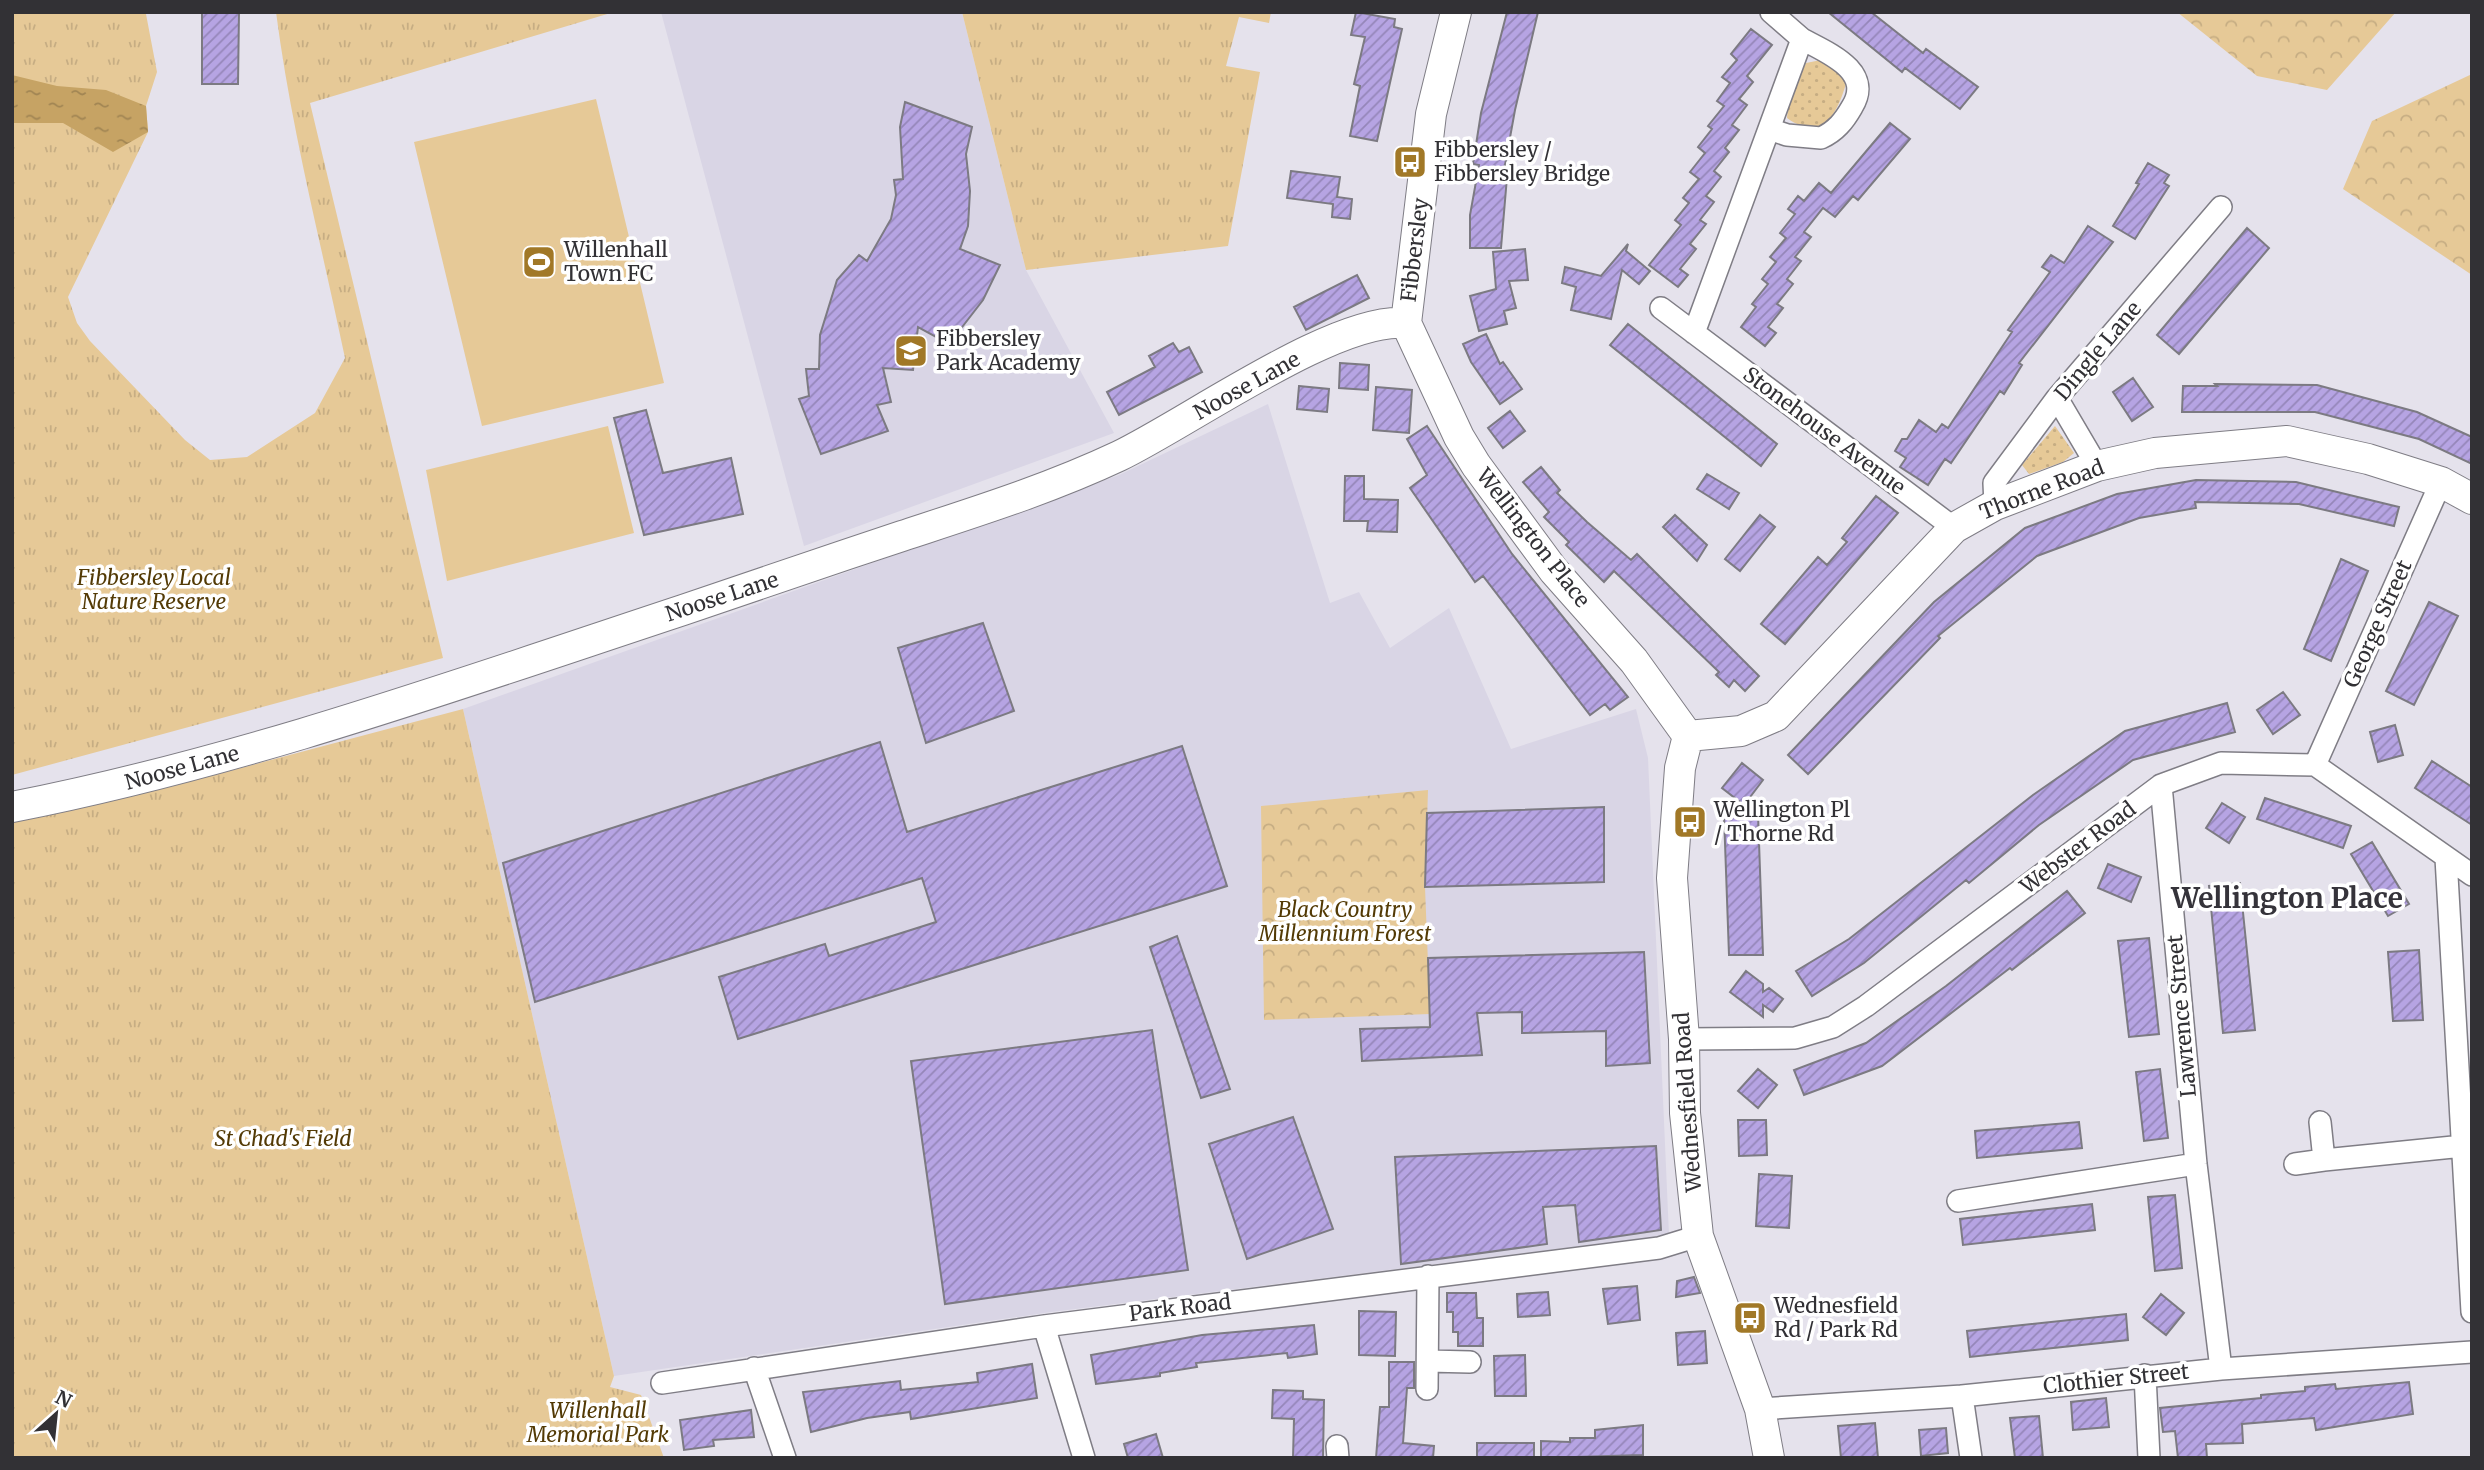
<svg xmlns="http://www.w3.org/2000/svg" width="2484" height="1470" font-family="Merriweather,serif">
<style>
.built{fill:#d9d5e5}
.grass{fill:url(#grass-dots)}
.forest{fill:url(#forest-crowns)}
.park{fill:url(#park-tufts)}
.garden{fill:#e6c997}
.water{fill:url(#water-ripples)}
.building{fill:url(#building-hatch);stroke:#7c7a82;stroke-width:2}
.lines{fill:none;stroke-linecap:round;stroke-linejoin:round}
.street-casing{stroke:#7f7d85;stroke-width:24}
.secondary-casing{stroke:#7f7d85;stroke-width:32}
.street{stroke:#fff;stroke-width:21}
.secondary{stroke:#fff;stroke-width:30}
.labels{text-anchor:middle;stroke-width:7;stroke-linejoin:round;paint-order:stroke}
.poi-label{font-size:21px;fill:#323135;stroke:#fff;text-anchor:start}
.street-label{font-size:21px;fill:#323135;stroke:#fff}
.park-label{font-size:21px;font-style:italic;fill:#533a05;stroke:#fff}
.district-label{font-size:28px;font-weight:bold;fill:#35333a;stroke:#fff}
</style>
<defs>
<pattern id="grass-dots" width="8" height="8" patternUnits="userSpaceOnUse" patternTransform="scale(1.75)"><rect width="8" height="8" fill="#e6c997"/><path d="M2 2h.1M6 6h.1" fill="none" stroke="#c6ad83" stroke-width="1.8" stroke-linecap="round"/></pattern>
<pattern id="forest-crowns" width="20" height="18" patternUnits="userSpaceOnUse" patternTransform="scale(1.75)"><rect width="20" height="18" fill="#e6c997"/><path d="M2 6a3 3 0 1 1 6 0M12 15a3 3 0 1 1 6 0" fill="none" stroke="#c6ad83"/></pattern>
<pattern id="park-tufts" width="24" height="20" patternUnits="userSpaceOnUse" patternTransform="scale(1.75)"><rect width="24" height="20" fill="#e6c997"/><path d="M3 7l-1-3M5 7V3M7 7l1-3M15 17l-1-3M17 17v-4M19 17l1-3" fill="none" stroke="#c6ad83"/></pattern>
<pattern id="water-ripples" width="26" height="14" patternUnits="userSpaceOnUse" patternTransform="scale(1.75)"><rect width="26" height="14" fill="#c6a364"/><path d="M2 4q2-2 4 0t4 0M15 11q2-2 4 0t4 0" fill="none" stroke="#a18553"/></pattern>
<pattern id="building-hatch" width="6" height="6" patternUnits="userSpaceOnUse" patternTransform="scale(1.75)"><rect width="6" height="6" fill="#b6a4e3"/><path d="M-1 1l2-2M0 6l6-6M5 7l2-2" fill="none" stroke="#9586b9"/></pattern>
</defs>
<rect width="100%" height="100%" fill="#e5e2ec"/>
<path class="built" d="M661,12H962L1026,270L1114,433L804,546Z
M1268,404L1330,603L1359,592L1390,648L1449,608L1511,749L1636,709L1648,758L1669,1235L1051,1312L614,1376L463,709L1119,475Z"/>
<path class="grass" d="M1821,60L1838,69L1846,84C1836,116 1822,143 1787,118L1789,97L1806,63Z
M2055,426L2074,453L2063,462L2029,474L2022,465Z"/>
<path class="forest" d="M2177,12H2396L2327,90L2257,76Z
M2472,74V275L2343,189L2372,121Z
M1428,790L1425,887L1430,1014L1264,1020L1261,806Z"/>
<path class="park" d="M12,12L146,14L157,72L146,106L148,132L68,297L77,323L90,341L185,440L210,460L247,457L315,413L345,358C321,243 291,128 276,12H614L310,103L443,658L12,775Z
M962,12H1271L1269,23L1239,17L1226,66L1260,72L1228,246L1026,270Z
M463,709L614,1376L610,1387L641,1395L664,1458H12V820L169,787Z"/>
<path class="garden" d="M596,99L664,383L482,426L414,142Z
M608,426L634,533L447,581L426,470Z"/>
<path class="water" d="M12,75L57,86L106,90L146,106L148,132L113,152L63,123H12Z"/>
<path class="building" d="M202,12H239L238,84H202Z
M1356,12L1395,19L1394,27L1402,29L1377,141L1350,136L1360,86L1354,84L1365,37L1351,35Z
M1507,12H1538L1515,110L1503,176L1507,177L1501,248H1470V215L1479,165L1473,164L1481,113Z
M1828,12H1871L1923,53L1926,49L1978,87L1960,109L1905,68L1902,72Z
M1751,29L1772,45L1747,76L1753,82L1739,99L1747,105L1732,125L1739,130L1725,148L1729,152L1714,171L1721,177L1706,196L1714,202L1700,220L1706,224L1690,244L1696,249L1680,269L1688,275L1678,287L1649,265L1681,225L1675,220L1689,203L1683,198L1699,179L1690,172L1705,153L1698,147L1712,129L1708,126L1724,106L1717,101L1730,83L1722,77L1737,60L1731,54Z
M905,102L972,127L966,154L970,191L968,226L960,249L1000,265L983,300L949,344L918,327L913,370L883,368L891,402L877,405L888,431L821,454L799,399L809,396L806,369H819L820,335L837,280L859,255L867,261L891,219L896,195L894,180L903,179L900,127Z
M1890,123L1910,139L1858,200L1853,196L1835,217L1823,208L1804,232L1811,237L1795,257L1801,261L1787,279L1793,284L1777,304L1783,308L1768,327L1776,333L1765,346L1741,327L1756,307L1752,304L1768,284L1762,279L1776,262L1770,257L1786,238L1780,233L1795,214L1788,209L1798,196L1804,201L1819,183L1831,193Z
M2148,163L2169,175L2164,183L2169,186L2135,239L2113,226L2139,184L2136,183Z
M1291,171L1340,177L1337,197L1352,199L1350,219L1332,217L1333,204L1287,198Z
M2088,226L2113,242L2019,363L2022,365L2004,394L2000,391L1951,463L1945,459L1928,485L1900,467L1906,458L1895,451L1902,439H1907L1919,420L1936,432L1942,424L1948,428L2012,332L2008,330L2050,272L2042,267L2051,255L2064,263Z
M2247,228L2269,248L2179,354L2157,335Z
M1628,244L1626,251L1650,271L1639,284L1622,270L1611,319L1571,310L1576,287L1562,283L1565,267L1601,276Z
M1525,249L1528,280L1509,281L1516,308L1504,311L1507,324L1479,331L1470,296L1496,289L1493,252Z
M1357,275L1369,298L1306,330L1294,307Z
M1628,324L1777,444L1761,466L1610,345Z
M1486,334L1500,364L1503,362L1522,389L1500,404L1471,362L1463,344Z
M1173,343L1179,352L1189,347L1202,372L1119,415L1107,392L1155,367L1149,356Z
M1340,363L1369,365L1368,390L1339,388Z
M2133,378L2153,407L2132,421L2113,392Z
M2215,384L2317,385L2417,412L2472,437V464L2419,439L2315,412H2182L2183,386H2217Z
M1299,386L1329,389L1327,412L1297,409Z
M1376,387L1412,390L1409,433L1373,430Z
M646,410L663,473L731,458L743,514L644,535L614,418Z
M1510,411L1525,431L1503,448L1488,428Z
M1427,426L1512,554L1628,697L1610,710L1605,704L1590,715L1483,576L1475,582L1410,488L1427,475L1407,439Z
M1541,467L1560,490L1557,493L1587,522L1631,560L1637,554L1759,676L1745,691L1734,680L1729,687L1716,675L1719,672L1614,571L1604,582L1566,545L1569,542L1544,517L1549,512L1523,482Z
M1707,474L1739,493L1729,509L1697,489Z
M1345,476H1364V499L1398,500L1397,532L1367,531L1368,521H1344Z
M2196,480L2296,482L2399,507L2394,526L2299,504L2195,502L2196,508L2139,518L2037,556L1938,636L1940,638L1808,774L1788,755L1934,602L2025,528L2117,494Z
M1876,496L1898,513L1785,644L1761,624L1818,557L1827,565L1847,542L1842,538Z
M1675,515L1707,545L1697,561L1663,527Z
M1760,515L1775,527L1740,571L1725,559Z
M2341,559L2368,571L2331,661L2304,649Z
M2429,602L2458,616L2414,705L2386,691Z
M983,623L1014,711L926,743L898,648Z
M2283,692L2300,715L2273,734L2257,710Z
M2227,703L2235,732L2133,760L2039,825L1969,883L1966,880L1864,963L1812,996L1796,971L1849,939L2033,795L2125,731Z
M2395,725L2403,755L2378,762L2370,732Z
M880,742L907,832L1182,746L1227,886L738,1039L719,977L825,944L829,956L936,922L922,878L535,1002L503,863Z
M2432,761L2472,787V825L2415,788Z
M1742,763L1763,780L1744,805L1722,788Z
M2265,798L2351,826L2343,848L2257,819Z
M2222,803L2245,817L2229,843L2206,828Z
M1604,807V882L1425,887L1427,813Z
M1758,814L1763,955H1729L1724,815Z
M2372,842L2409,904L2388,916L2351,854Z
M2108,864L2141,877L2131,902L2098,888Z
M2240,883L2255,1030L2223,1033L2209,886Z
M2067,891L2085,913L2012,970L2010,968L1882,1066L1804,1095L1794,1070L1866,1043L1946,986Z
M1177,936L1230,1089L1201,1098L1150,947Z
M2149,938L2159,1034L2129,1037L2118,941Z
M2419,950L2423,1020L2393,1021L2388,952Z
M1644,952L1650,1063L1606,1066V1031L1522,1033V1012L1477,1013L1482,1055L1362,1061L1360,1029L1430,1027L1428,958Z
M1746,971L1763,984V992L1769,988L1783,999L1773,1012L1763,1005V1017L1730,992Z
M1152,1030L1188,1270L945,1304L911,1061Z
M1758,1069L1777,1085L1758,1108L1738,1091Z
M2160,1069L2168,1138L2144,1141L2136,1072Z
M1293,1117L1333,1229L1247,1259L1209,1144Z
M1738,1120H1766L1767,1155L1739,1156Z
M2079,1122L2082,1148L1977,1158L1975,1131Z
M1656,1146L1661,1230L1579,1242L1575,1205L1543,1207L1547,1244L1401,1264L1395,1157Z
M1759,1174L1792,1176L1789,1228L1756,1226Z
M2175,1195L2182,1268L2155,1271L2148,1197Z
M2092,1204L2095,1230L1963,1245L1960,1219Z
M1694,1277L1700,1293L1676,1297L1677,1281Z
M1637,1286L1640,1320L1608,1324L1603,1289Z
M1548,1292L1550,1315L1518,1317L1517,1294Z
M1447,1293H1476L1477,1318H1483V1346H1458V1332H1453V1312H1447Z
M2161,1294L2184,1313L2166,1335L2143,1317Z
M1359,1311L1396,1312L1395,1356L1359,1355Z
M2126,1314L2128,1340L1970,1357L1967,1331Z
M1314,1325L1317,1354L1288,1358L1287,1353L1196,1363L1197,1367L1160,1373V1376L1096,1384L1091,1355L1202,1335Z
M1705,1331L1707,1363L1678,1365L1676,1333Z
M1525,1355L1526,1396H1495L1494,1356Z
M1389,1362H1414V1388H1407L1403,1443L1434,1446L1433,1458H1376L1380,1407H1389Z
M1032,1364L1037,1398L911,1419L910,1412L867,1418L811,1432L803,1392L900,1381L901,1390L978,1382L977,1373Z
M2409,1382L2413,1414L2316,1430L2314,1418L2242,1424L2243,1443L2206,1444L2207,1458H2178L2175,1431L2163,1432L2160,1408L2261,1398V1395L2305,1391V1387L2335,1384L2336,1389Z
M1273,1390L1303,1391V1399L1324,1400L1323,1458H1293L1294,1419L1272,1418Z
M2106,1398L2109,1427L2073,1430L2071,1402Z
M751,1410L754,1437L713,1440L714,1446L684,1450L680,1420Z
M2039,1416L2043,1458H2015L2010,1418Z
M1875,1423L1878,1458H1841L1838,1426Z
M1643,1425V1455L1541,1458V1441L1570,1442V1438H1595V1430Z
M1946,1428L1948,1453L1921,1456L1919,1430Z
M1156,1434L1163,1458H1128L1124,1444Z
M1477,1443H1534V1458H1477Z"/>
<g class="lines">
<defs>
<path id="street" d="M1769,129L1787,135L1821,138C1836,131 1844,121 1852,107C1874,71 1828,53 1802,39
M1661,308L1954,528
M1694,333L1802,39L1771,12
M2057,398L2097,466
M1995,505L1994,483L2057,398L2221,207
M2315,765L2441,482
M2161,785L2196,1164L2221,1369
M2446,858L2472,1312
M1684,1039L1795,1038L1833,1027L1866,1006L2161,785L2221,763L2315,765L2472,875
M2320,1122L2324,1160L2463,1146
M2295,1164L2324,1160
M1958,1201L2196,1164
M1044,1326L1084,1458
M1428,1361L1470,1362
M754,1368L785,1458
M2145,1375L2149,1458
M662,1383L1044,1326L1659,1248L1698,1236
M1427,1389L1428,1276
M1962,1396L1971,1458
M1760,1409L1962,1396L2221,1369L2472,1352
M1337,1446L1338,1458"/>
<path id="secondary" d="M1406,323L1459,437L1476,465L1554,571L1634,661L1688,736
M1406,323L1431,114L1456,12
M1688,736L1741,731L1776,716L1954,528L1995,505L2097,466L2155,453L2287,441L2368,459L2441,482L2472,499
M1688,736L1680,768L1672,878L1684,1039L1685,1113L1698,1236L1760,1409L1769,1458
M12,807C242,762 462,683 683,610C757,585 829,560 902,536C975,512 1049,489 1119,456C1188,423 1336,316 1406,323"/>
</defs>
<use href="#street" class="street-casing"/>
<use href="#secondary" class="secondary-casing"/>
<use href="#street" class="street"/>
<use href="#secondary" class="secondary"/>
</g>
<defs>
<symbol id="bus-square" viewBox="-11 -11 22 22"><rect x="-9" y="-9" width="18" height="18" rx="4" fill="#a17827" stroke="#fff"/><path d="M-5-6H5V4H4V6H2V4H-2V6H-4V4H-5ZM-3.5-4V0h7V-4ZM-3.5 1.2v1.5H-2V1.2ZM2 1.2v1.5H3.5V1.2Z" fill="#fff"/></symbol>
<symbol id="stadium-square" viewBox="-11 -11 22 22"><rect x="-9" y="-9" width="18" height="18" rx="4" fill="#a17827" stroke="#fff"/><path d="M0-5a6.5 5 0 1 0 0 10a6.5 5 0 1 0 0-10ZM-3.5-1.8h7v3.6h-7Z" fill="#fff"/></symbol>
<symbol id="school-square" viewBox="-11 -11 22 22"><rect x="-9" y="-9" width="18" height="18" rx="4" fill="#a17827" stroke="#fff"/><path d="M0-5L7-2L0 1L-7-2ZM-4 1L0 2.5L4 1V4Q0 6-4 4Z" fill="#fff"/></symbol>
</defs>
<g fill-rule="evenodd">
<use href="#bus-square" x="1391" y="143" width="38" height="38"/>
<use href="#stadium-square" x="520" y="243" width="38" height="38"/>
<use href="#school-square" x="892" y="332" width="38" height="38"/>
<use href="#bus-square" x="1671" y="803" width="38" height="38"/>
<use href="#bus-square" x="1731" y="1299" width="38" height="38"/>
</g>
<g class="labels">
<g class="poi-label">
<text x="1434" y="157">Fibbersley /<tspan x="1434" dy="24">Fibbersley Bridge</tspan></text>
<text x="564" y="257">Willenhall<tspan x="564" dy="24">Town FC</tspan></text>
<text x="936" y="346">Fibbersley<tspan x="936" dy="24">Park Academy</tspan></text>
<text x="1714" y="817">Wellington Pl<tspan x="1714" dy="24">/ Thorne Rd</tspan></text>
<text x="1774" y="1313">Wednesfield<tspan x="1774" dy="24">Rd / Park Rd</tspan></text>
</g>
<g class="street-label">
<text transform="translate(1415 250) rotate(-83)" y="7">Fibbersley</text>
<text transform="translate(2098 351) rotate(-50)" y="7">Dingle Lane</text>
<text transform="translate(1247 386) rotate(-29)" y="7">Noose Lane</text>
<text transform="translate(1824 431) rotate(37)" y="7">Stonehouse Avenue</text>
<text transform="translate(2042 490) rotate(-21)" y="7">Thorne Road</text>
<text transform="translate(1533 538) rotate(52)" y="7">Wellington Place</text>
<text transform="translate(722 597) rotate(-18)" y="7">Noose Lane</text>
<text transform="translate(2378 624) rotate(-66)" y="7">George Street</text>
<text transform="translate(182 768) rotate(-15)" y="7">Noose Lane</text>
<text transform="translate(2078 848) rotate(-37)" y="7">Webster Road</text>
<text transform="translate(2182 1016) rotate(-95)" y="7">Lawrence Street</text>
<text transform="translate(1688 1102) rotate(-94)" y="7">Wednesfield Road</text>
<text transform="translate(1180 1308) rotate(-7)" y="7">Park Road</text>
<text transform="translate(2116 1379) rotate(-6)" y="7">Clothier Street</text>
</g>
<g class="park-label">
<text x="154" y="585">Fibbersley Local<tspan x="154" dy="24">Nature Reserve</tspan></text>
<text x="1345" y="917">Black Country<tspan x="1345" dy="24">Millennium Forest</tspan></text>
<text x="283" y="1146">St Chad's Field</text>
<text x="598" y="1418">Willenhall<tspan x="598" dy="24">Memorial Park</tspan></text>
</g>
<g class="district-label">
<text x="2287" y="908">Wellington Place</text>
</g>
</g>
<rect width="2484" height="1470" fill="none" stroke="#323135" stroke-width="28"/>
<g transform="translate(56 1414) rotate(27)" stroke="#ffffff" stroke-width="5" paint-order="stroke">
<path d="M0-5L12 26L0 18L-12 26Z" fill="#323135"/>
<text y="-10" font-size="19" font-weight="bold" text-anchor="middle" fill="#323135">N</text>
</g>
</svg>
